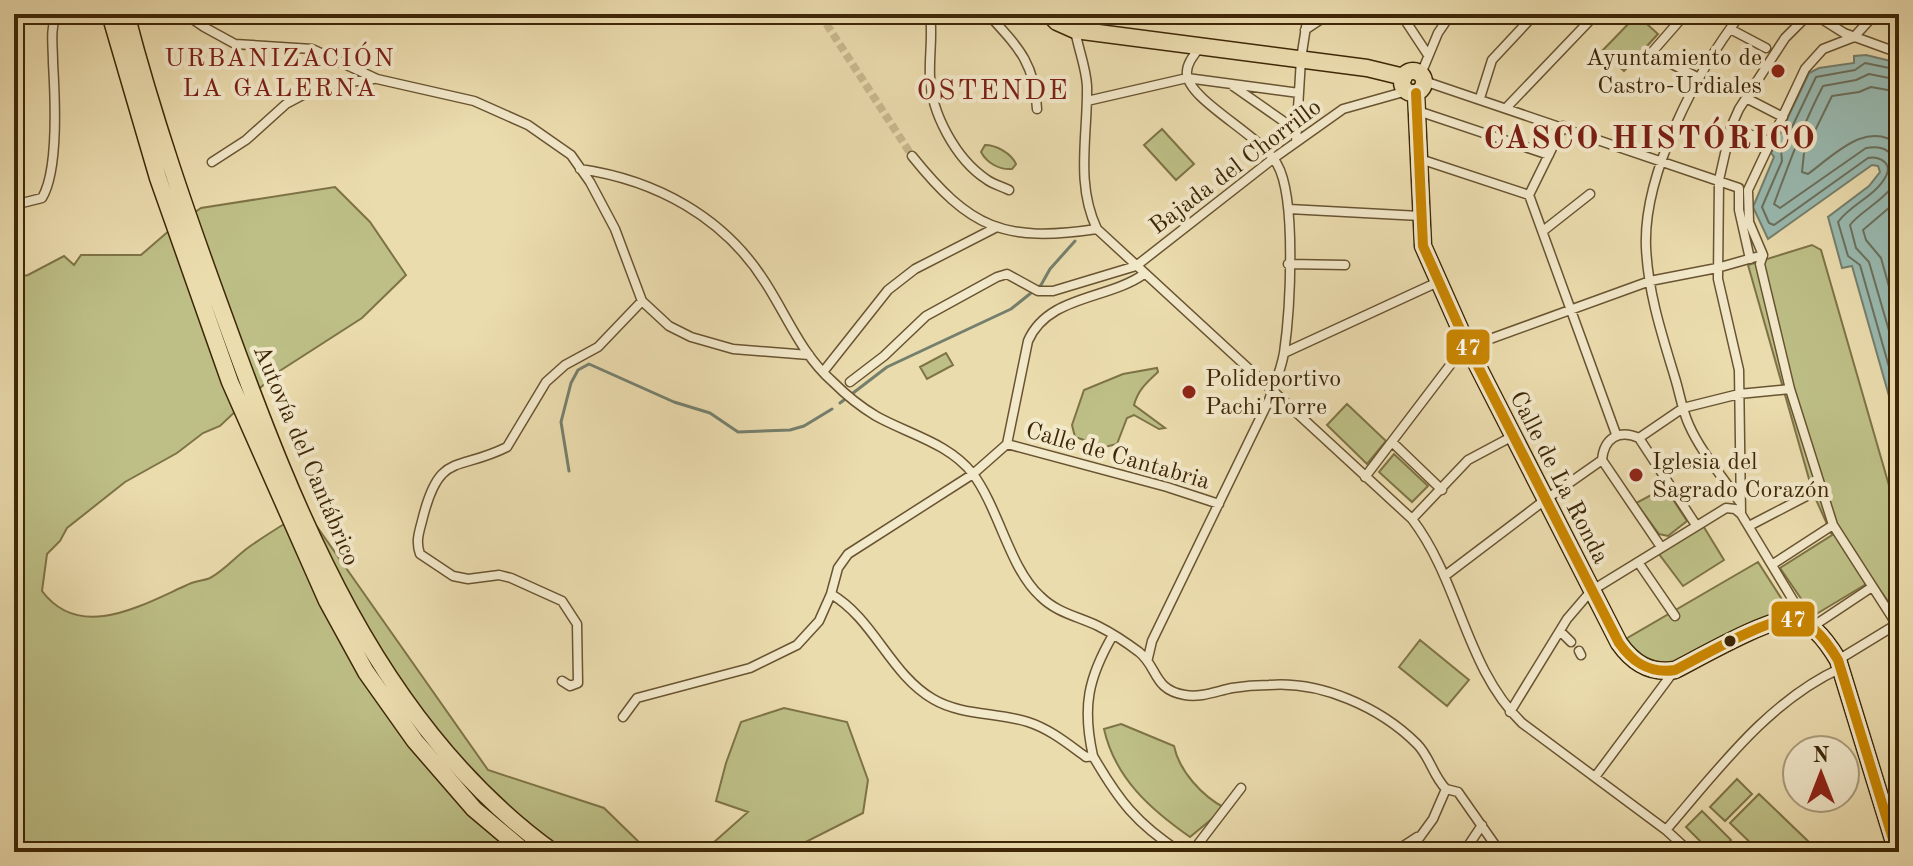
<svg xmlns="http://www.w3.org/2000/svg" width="1913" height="866" font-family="'Old Standard TT',serif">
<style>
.green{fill:#bdbf86;stroke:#7e7346;stroke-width:2}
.water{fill:#99bab1;stroke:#757f6d;stroke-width:2}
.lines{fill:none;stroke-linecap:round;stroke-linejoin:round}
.shore{stroke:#6c705c;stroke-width:2}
.stream{stroke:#757f6d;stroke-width:3}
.street-tunnel{stroke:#c8b88d;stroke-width:8;stroke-dasharray:8 4;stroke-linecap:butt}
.street-casing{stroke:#695431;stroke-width:11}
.highway-casing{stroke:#3e2707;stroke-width:19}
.street{stroke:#f2e8ca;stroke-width:8}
.highway{stroke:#ebdcae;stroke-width:16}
.bus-1-casing{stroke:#f2e8ca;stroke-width:16}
.bus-1{stroke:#c98602;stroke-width:10}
.poi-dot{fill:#8f2418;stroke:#f2e8ca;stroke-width:3}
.bus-dot{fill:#3e2707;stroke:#f2e8ca;stroke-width:3}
.labels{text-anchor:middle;stroke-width:8;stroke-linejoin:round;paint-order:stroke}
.poi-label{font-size:24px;fill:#3e2707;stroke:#f2e8ca;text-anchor:start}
.street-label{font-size:24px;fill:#3e2707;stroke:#f2e8ca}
.neighbourhood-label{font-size:26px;letter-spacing:2px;fill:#7a1f14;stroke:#f2e8ca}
.quarter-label{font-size:28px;letter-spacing:2px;fill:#7a1f14;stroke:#f2e8ca}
.district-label{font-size:32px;font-weight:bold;letter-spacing:2px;fill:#7a1f14;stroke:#f2e8ca}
.line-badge{stroke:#f2e8ca;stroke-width:3}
.badge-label{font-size:22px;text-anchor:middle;font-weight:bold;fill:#fff}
</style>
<rect width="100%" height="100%" fill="#ebdcae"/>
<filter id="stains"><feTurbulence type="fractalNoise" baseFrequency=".0025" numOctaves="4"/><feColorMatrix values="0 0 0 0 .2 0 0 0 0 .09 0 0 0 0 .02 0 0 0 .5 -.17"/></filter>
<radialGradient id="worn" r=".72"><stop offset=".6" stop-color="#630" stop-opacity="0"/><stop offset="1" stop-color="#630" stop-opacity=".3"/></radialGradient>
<path class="green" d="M1637,15L1658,34L1624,71L1602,51Z
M1162,129L1194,164L1176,180L1144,145Z
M985,145C996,145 1011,153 1016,164L1012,169C999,170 987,163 981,152Z
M335,187L370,222L406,275L362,318L275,374L220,426L203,433L177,453L125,482L67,528L60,541L47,554L42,591C80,642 142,605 187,585C194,581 203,581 210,578C225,570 235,557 249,547C266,535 287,522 306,511L488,770L604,808L646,849L713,843L748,812L716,801L726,763L741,722L784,708L847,722L868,780L863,813L786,852H14V278L28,275L64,256L74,265L81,255H141L171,229L201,208Z
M1812,245L1821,250L1899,520V617L1873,580L1813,616L1780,568L1832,535L1813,493L1748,265Z
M946,353L953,365L927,379L920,367Z
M1157,368L1158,372C1147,382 1138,390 1134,405L1165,428L1159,429L1134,415L1127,418L1117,444L1105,447L1075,437L1072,425L1084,390L1123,374Z
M1347,404L1386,441L1367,464L1327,425Z
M1394,454L1428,486L1412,502L1379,472Z
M1663,484L1687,521L1668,536L1659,534L1636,503L1657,492L1656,489Z
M1702,524L1724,560L1683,586L1656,550Z
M1758,562L1783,601V608L1671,665L1644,659L1624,640Z
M1420,640L1469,680L1447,706L1399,667Z
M1121,724L1174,746C1179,771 1203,797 1225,808L1190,837C1150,809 1115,778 1104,729Z
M1737,779L1752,794L1725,821L1710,807Z
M1759,794L1809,842L1799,852H1760L1730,823Z
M1702,811L1731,840L1719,852H1711L1686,827Z"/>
<path class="water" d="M1866,55L1899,63V175L1896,185L1899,189V431L1852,266L1842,268L1828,217L1869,186L1880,172L1878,166L1872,165L1768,239L1753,207L1774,157L1771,153L1809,73L1819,68L1854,63V56Z"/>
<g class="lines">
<path class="shore" d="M1899,70L1865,63L1855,70L1816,77L1781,150L1782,161L1762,207L1769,223L1774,225L1868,158C1879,156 1893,163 1886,176C1876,196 1851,204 1838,222L1848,256L1860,265L1899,402
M1899,80L1869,74L1856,80L1823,86C1803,124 1789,164 1774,204L1780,208L1866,148C1872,147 1878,146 1884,149C1890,152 1895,157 1897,163C1906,191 1862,208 1850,225L1856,248L1869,262L1899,365
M1899,92L1871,87L1859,92L1832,96L1804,153L1802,172L1808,174C1834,155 1867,119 1899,145
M1899,195L1890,207L1863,230L1866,240L1881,258L1899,322"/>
<path class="stream" d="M840,403L887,367L1011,309L1041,285L1050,269L1075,241
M569,471L561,422L571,383L578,370L589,364L674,402L710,413L738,432L790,430L804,426L832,409"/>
<path class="street-tunnel" d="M820,14L912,156"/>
<defs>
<path id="street" d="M185,14L204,27L235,44L312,49L377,79L474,101L528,125L571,155L590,182L615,229L642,301L669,326L691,337L733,349L809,355
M930,14C933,36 929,55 930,77C931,113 956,159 986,179C992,184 1001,186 1009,190
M988,14C1018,47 1035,63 1037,109
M1401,14L1428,55
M1791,14L1792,15
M1814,14L1844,33L1899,53
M1875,14L1854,37L1823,49L1805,69L1748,190L1749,222L1763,255L1760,264L1790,389L1833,525L1899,628
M1886,14L1899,21
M1681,19L1653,51L1662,59L1699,78
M997,23L1008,14
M1075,30C1078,48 1086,67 1087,86C1088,135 1075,183 1097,229L1412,519C1460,582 1465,667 1522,723L1666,830L1690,852
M1305,30L1329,14
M1732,30L1766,48
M1421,74L1438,33L1451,14
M1424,81L1739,188V210L1750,259
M1233,86L1296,130
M1480,98L1492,60L1535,14
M1746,98L1783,117
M1087,101L1187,78L1299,93
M1507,107L1596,14
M1418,111L1549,155
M1563,126L1529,195L1616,434
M1731,127L1771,142
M1296,142L1301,59L1308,14
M912,156C970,228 1003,243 1097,229
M1420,159L1529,195
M212,162L246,140L286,104L303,95L325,85L374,79
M580,169C656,180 724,217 765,282C787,316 802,355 833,382C845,394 861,407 876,416C908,434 949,443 973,474C999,509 1010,569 1040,596C1057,613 1077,616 1098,626C1112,633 1127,643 1139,652C1158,667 1153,690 1185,695C1200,698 1217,691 1232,688C1244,686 1257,685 1269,685C1321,681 1380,707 1417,744C1430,757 1433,776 1446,789
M14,205L42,198C59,170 55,96 53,63C53,46 50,30 56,14
M1289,209L1420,216
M1543,231L1590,194
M1288,264L1345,265
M1284,353L1438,282
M823,372L888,290L915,269L995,228
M850,382L884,356L926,316L997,277L1007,274L1038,291H1053L1136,266L1274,158L1343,109L1407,91
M1639,438L1683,408L1739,394L1790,389
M1639,438L1696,525
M1392,442L1442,490
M1007,444L1167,487L1219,504
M1602,460L1661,547
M1365,477L1457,356L1468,347L1650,281L1717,268L1763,255
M1739,501C1722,476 1701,452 1689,425C1682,410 1680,394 1675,378C1662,335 1648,293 1646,247C1643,174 1697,71 1741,14
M1741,514L1739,370L1718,279L1719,180L1731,127L1739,109L1785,38L1809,14
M1412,519L1468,460L1513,436
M1749,526L1820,489
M1638,562L1675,616
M1773,564L1833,525
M1446,575L1545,500L1602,460C1604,438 1619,429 1639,438
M831,594C874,619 890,674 933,699C962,716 997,712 1028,722C1050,729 1068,744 1086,757L1093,756C1119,801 1136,823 1180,852
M1812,627L1872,587
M1560,631L1571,642
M1579,651L1581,655
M1148,658L1152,641L1269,400C1275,384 1281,370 1284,353C1290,312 1297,198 1277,164C1262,136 1188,100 1187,74C1186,64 1194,55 1200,47
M1838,660L1897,624
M562,681L570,686L578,683L577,624L562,601L511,578L499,575L468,579L453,576L420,554C415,540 420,530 423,517C440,451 457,472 507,447L546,382L565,365L598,347L642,301
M1510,712L1567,619L1591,591L1726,508L1735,509L1741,514L1805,620
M623,717L637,698L750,668L797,645L819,621L831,594L838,568L848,554L973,474L1007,444L1028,341C1048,295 1108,300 1144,274
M1093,756C1082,707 1088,678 1113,635
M1595,777L1674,671
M1446,789L1458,792L1500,852
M1666,830C1717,771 1768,701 1841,668
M1192,852L1241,788
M1394,852L1417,837
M1409,852L1433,819L1446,789
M1464,852L1482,825"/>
<path id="highway" d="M110,14L158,178L230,382L327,601L366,672L415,741L474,809L525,852
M126,14C153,118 188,218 225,319C296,515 378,726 553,852
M1049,14L1057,22L1075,30L1367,68L1404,77
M1402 82a11 11 0 1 1 22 0a11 11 0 1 1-22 0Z
M1416,93L1423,246L1468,347L1619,643C1633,663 1650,674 1675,670C1699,658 1771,616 1794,619C1813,621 1829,645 1838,660L1897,852"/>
</defs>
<use href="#street" class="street-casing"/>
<use href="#highway" class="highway-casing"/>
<use href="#street" class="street"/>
<use href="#highway" class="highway"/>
<defs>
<path id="bus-1" d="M1416,93L1423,246L1468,347L1619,643C1633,663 1650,674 1675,670C1699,658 1771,616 1794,619C1813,621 1829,645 1838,660L1897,852"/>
</defs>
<use href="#bus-1" class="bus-1-casing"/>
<use href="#bus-1" class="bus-1"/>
</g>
<g class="poi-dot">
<circle cx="1778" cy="71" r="8"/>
<circle cx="1189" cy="392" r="8"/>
<circle cx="1636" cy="475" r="8"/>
</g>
<circle class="bus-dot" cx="1730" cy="641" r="7"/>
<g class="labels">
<g class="poi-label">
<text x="1762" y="65" text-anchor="end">Ayuntamiento de<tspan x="1762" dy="28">Castro-Urdiales</tspan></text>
<text x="1205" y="386">Polideportivo<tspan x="1205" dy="28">Pachi Torre</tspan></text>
<text x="1652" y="469">Iglesia del<tspan x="1652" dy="28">Sagrado Corazón</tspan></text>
</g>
<g class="street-label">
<text transform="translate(1235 166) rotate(-37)" y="8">Bajada del Chorrillo</text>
<text transform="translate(307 455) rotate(67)" y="8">Autovía del Cantábrico</text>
<text transform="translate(1118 455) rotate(16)" y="8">Calle de Cantabria</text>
<text transform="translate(1560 477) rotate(63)" y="8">Calle de La Ronda</text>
</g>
<g class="neighbourhood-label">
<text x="280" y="66">URBANIZACIÓN<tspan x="280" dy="30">LA GALERNA</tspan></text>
</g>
<g class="quarter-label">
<text x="993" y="99">OSTENDE</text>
</g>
<g class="district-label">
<text x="1650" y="148">CASCO HISTÓRICO</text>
</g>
</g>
<g class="line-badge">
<rect x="1445" y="328" width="46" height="38" rx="8" fill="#c98602"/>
<rect x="1770" y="600" width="46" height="38" rx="8" fill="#c98602"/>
</g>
<g class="badge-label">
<text x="1468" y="355">47</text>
<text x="1793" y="627">47</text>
</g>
<rect width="1913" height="866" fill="none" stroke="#ebdcae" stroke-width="48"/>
<rect x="16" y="16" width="1881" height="834" fill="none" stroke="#3e2707" stroke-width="4"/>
<rect x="24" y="24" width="1865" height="818" fill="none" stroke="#3e2707" stroke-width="2"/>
<g transform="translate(1821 774)"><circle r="38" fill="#f2e8ca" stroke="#aa9b7c" stroke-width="2"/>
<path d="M0-6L14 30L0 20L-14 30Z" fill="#8f2418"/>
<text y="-12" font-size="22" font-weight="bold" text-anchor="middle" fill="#3e2707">N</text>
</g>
<rect width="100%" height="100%" filter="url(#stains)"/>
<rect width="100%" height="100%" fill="url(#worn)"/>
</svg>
